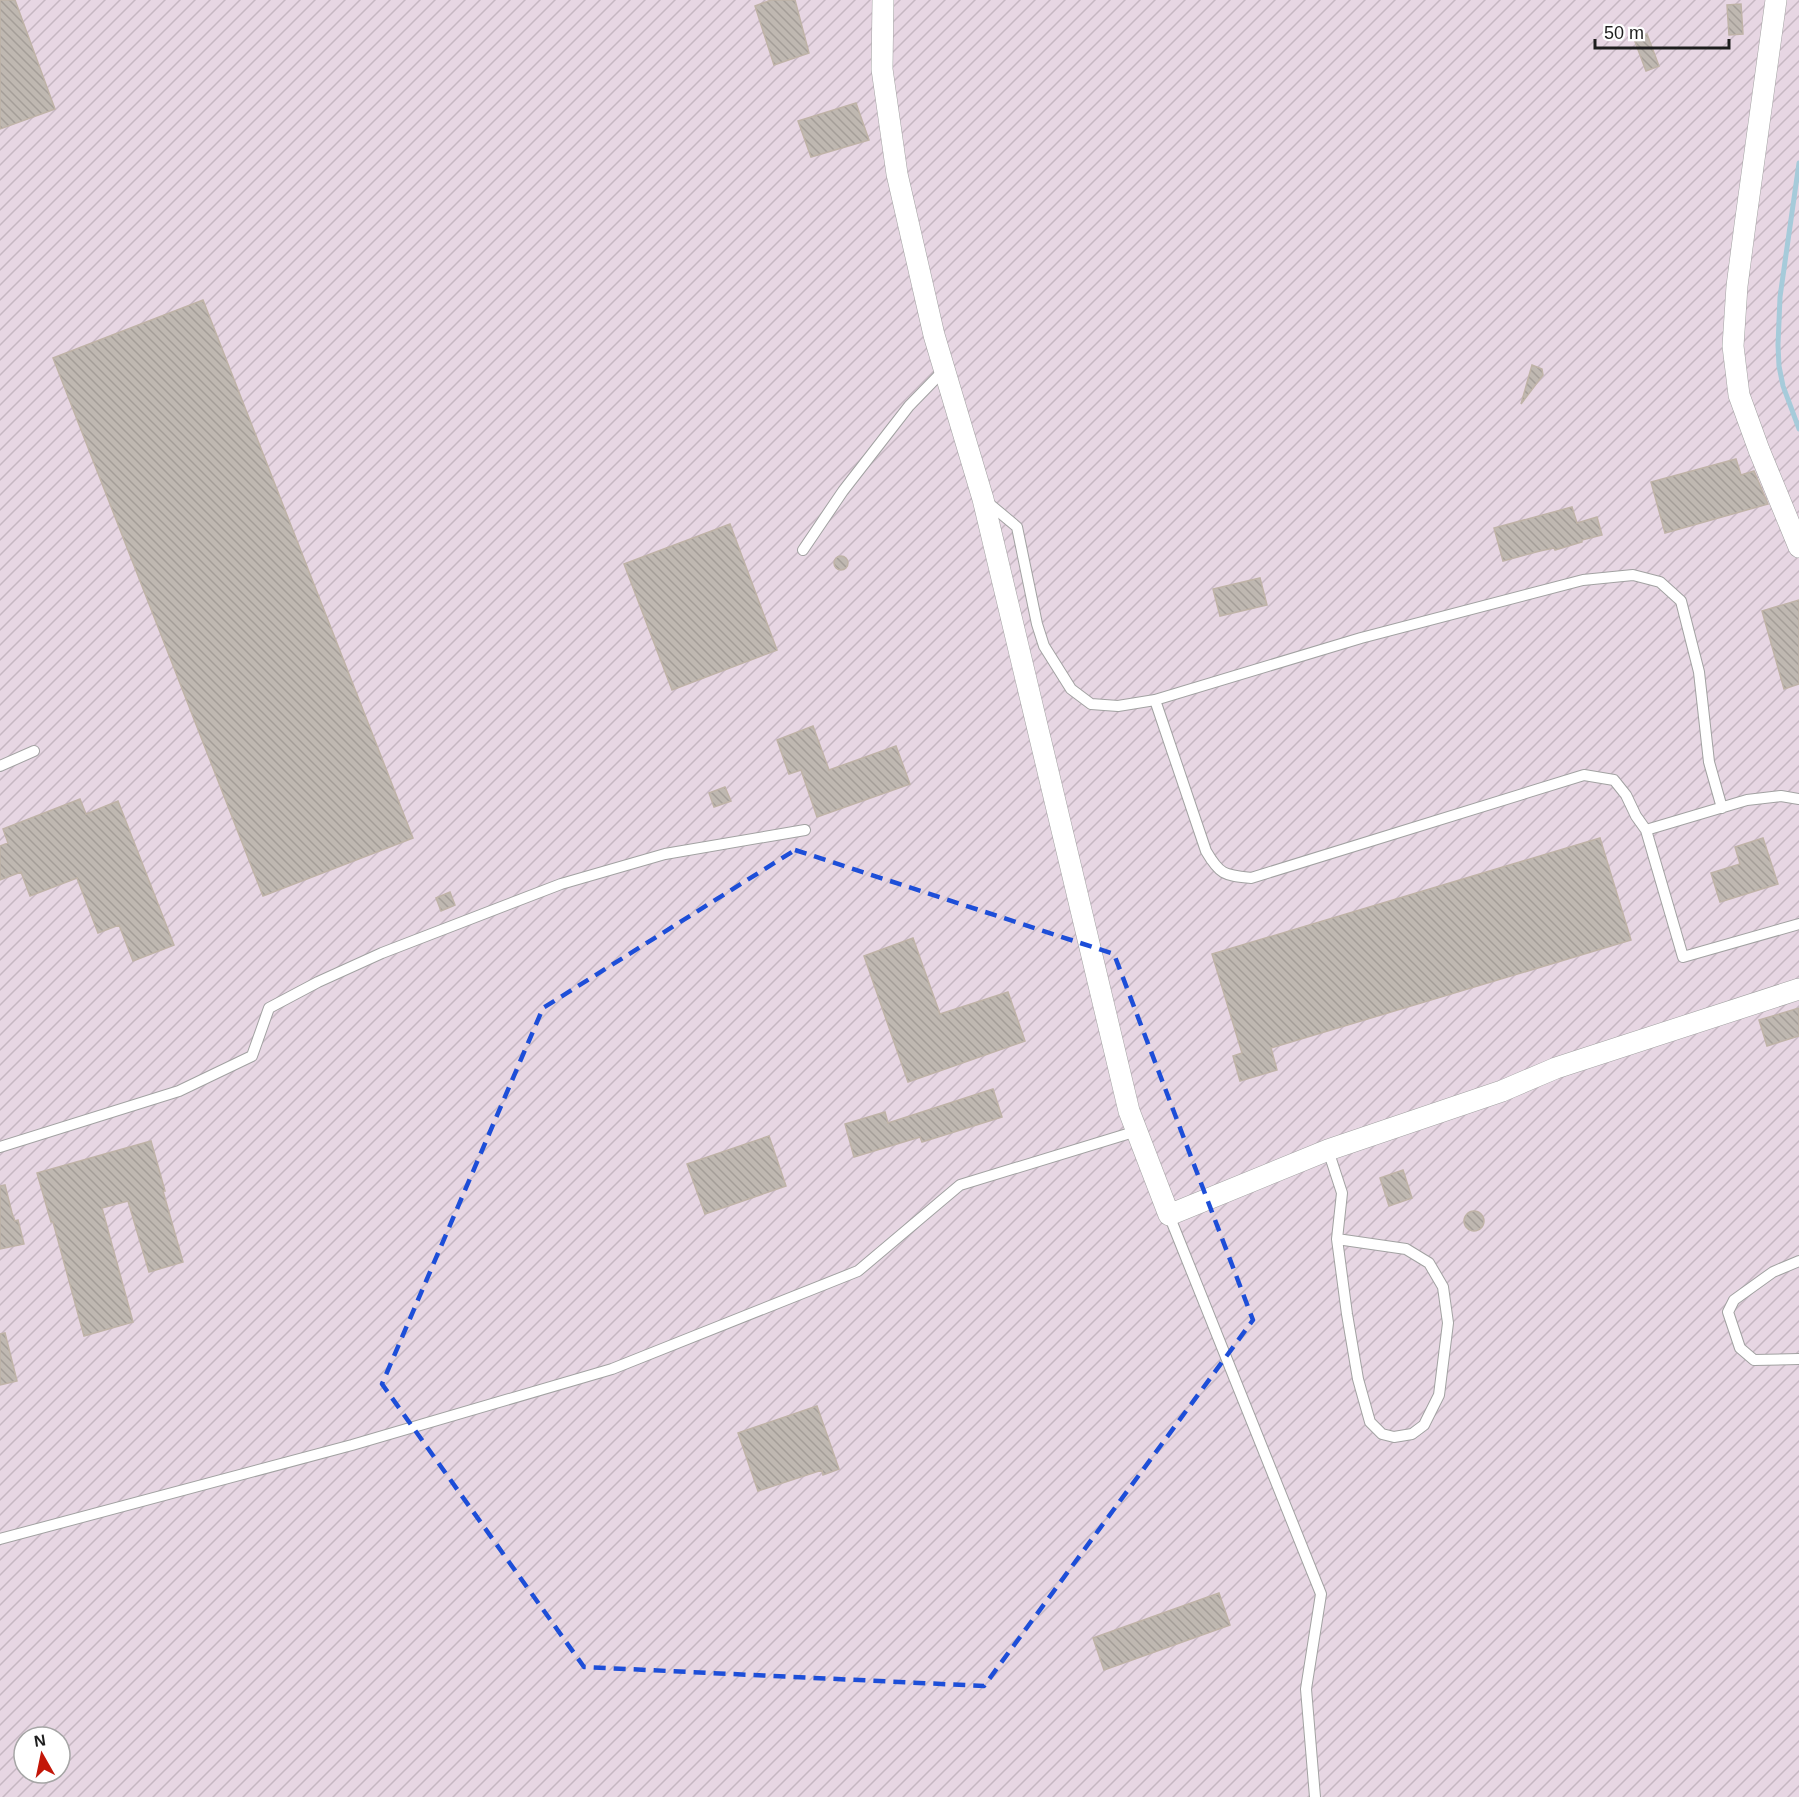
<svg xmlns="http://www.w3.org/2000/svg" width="1799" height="1797" font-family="Helvetica,sans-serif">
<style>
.industrial{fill:url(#industrial-furrows);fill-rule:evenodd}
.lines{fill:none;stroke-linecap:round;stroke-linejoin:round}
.stream{stroke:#a6cbda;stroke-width:5}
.building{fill:url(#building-back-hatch);stroke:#bfb3a7;stroke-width:1.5}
.service-casing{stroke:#a2a2a2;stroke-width:12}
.minor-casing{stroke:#a2a2a2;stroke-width:22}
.service{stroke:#fff;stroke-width:10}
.minor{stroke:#fff;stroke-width:21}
.marked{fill:none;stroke:#1d4ed8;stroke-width:4.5;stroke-dasharray:12 8;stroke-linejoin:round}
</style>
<defs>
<pattern id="industrial-furrows" width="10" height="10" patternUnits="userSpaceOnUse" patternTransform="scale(1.5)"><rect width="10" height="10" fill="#e7d6e3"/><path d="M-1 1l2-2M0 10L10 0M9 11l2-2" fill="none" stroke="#c6b7c2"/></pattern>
<pattern id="building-back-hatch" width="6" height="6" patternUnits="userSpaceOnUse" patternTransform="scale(1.5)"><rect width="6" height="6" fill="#bfb8b1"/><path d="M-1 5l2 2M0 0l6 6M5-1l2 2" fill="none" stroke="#a49e98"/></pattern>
</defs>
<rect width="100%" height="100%" fill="#eeece4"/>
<path class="industrial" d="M0,0H1799V1797H0ZM24,1737H60V1773H24Z"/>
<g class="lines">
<path class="stream" d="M1799,163L1780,297L1778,345L1779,366L1783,386L1799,429"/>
</g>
<path class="building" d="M0,0H15L55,109L0,129Z
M771,0H795L809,53L774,65L755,6Z
M1741,4L1743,34L1729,35L1727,5Z
M1647,34L1659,66L1646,71L1634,39Z
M856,103L869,140L811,157L798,121Z
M203,300L413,838L263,896L53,358Z
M1532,365L1542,369L1543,375L1521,404Z
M1736,459L1741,475L1754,471L1768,504L1665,533L1651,482Z
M1572,507L1577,523L1597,517L1602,535L1582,540V542L1555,550L1554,548L1540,551L1503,561L1494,528Z
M730,524L777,650L672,690L624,564Z
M834 563a7 7 0 1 1 14 0a7 7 0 1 1-14 0Z
M1260,578L1267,605L1220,616L1213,589Z
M1799,600V684L1784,689L1762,611Z
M813,726L829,770L896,746L910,784L817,817L801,770L789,774L777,740Z
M725,787L731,801L714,807L709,793Z
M80,799L86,814L118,801L174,945L133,961L119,925L98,933L77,878L30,896L21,872L0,880V846L8,843L3,829Z
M1600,838L1631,940L1271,1048L1277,1070L1240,1081L1233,1056L1242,1053L1212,954Z
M1763,838L1778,884L1720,902L1711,873L1740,864L1735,847Z
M450,892L455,905L441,911L436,898Z
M913,938L940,1014L1008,992L1025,1041L908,1082L864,956Z
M1799,1008V1036L1767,1046L1759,1020Z
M993,1089L1002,1117L922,1142L920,1137L854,1157L845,1124L885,1112L888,1123Z
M769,1136L786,1186L705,1214L687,1164Z
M151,1141L165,1191H163L183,1262L149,1272L128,1201L102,1208L133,1322L84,1336L53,1222H51L37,1173Z
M1403,1170L1412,1198L1389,1206L1380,1178Z
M5,1185L12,1213L15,1221L18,1220L24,1244L0,1249V1186Z
M1464 1221a10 10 0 1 1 20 0a10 10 0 1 1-20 0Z
M5,1333L17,1381L0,1385V1334Z
M817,1406L839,1469L823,1475L822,1470L758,1491L738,1433Z
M1219,1593L1230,1625L1104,1670L1093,1638Z"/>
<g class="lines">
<defs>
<path id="service" d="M986,501L1017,527L1037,624L1044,646L1071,689L1091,704L1118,706L1155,700L1361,638L1583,580L1633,575L1660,582L1681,601L1699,672L1709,762L1722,808
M803,550L843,491L909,406L945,369
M1155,700L1206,851C1220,875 1224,875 1251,878L1584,775L1614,780L1626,795L1636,816L1646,830L1683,957L1799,924
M0,766L34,751
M1646,830L1747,800L1781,796L1799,799
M0,1147L179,1091L252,1056L269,1008L318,982L382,953L561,884L665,854L805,830
M1328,1150L1342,1193L1337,1239L1347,1314L1358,1379L1370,1422L1382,1434L1394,1437L1412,1434L1424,1425L1439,1395L1448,1323L1443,1287L1429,1263L1406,1249L1337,1239
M1169,1215L1321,1594L1306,1689L1315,1797
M1799,1261L1773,1272L1734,1300L1728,1312L1740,1348L1754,1360L1799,1359
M0,1539L352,1445L612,1369L858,1271L960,1185L1137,1131"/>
<path id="minor" d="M883,0L882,69L897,174L934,335L983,499L1129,1111L1169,1215L1328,1150L1502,1091L1556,1068L1799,989
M1776,0L1745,225L1737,286L1733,346L1739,395L1759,450L1799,547"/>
</defs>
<use href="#service" class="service-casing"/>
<use href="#minor" class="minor-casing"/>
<use href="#service" class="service"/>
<use href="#minor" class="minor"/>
</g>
<path class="marked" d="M795,850L1114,954L1253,1320L984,1686L584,1667L382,1384L543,1008Z"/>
<g transform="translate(42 1755) rotate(351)"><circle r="28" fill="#ffffff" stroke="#a5a5a5" stroke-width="1.5"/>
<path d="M0-4.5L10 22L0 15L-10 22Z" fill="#c31608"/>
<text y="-9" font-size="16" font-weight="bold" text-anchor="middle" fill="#1e1e1e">N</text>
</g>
<path d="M1595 39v9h134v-9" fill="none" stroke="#1e1e1e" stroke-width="3"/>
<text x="1604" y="39" font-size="18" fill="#1e1e1e" stroke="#ffffff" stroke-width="4.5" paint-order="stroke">50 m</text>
</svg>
